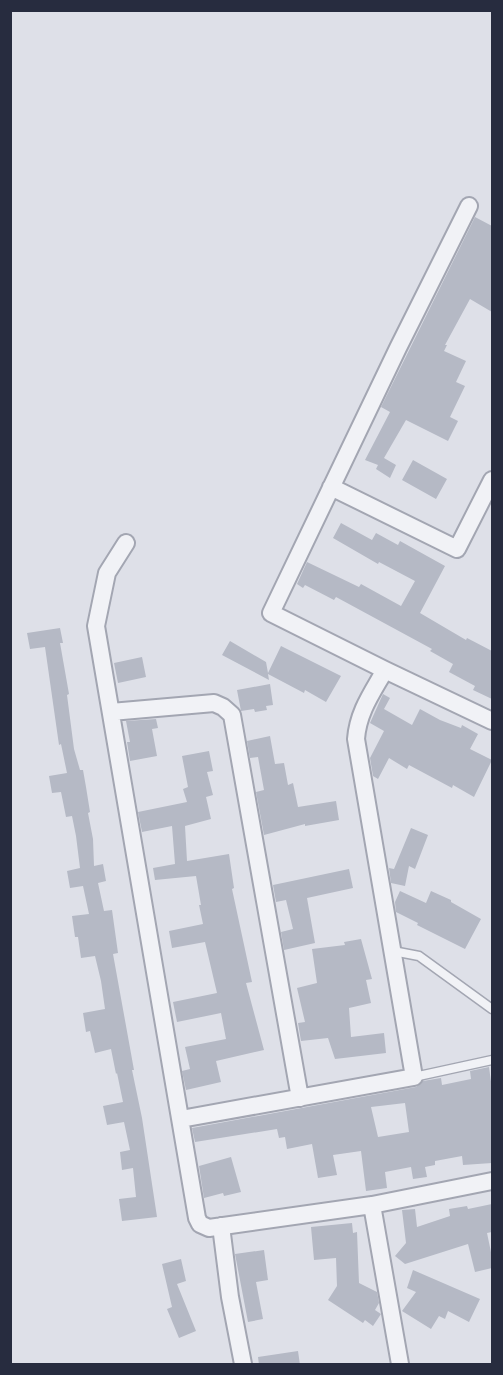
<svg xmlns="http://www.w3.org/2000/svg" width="503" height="1375" font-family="Karla,sans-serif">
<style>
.building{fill:#b5b9c5;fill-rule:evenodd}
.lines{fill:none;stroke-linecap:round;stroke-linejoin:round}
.lane-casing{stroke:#a3a6b2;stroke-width:11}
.street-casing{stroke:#a3a6b2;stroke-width:20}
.lane{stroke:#f1f2f6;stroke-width:8}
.street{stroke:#f1f2f6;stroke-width:16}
</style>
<rect width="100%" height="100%" fill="#dee0e8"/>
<path class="building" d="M475,217L492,226V312L470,299L445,345H447L444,351L466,361L456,382L465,386L450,417L458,421L448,441L406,420L384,458L396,465L390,478L376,469L378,465L365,460L390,412L381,407Z
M413,460L447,479L436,499L402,480Z
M341,523L372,540L376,533L398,545L400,541L445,566L420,613L466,640L467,638L492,651V699L473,690L475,686L449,672L453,664L430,651L432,649L336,597L334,600L305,585L303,588L297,584L307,562L359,587L361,584L401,606L415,581L379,562L378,564L333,538Z
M60,628L63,643H60L69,694L67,695L74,749L80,770H83L86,787L90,812L88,813L93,839L94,866L103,864L106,881L98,883L104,911L112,910L118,953L113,954L134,1070H132L142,1118L157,1217L122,1221L119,1199L136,1197L133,1168L122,1170L120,1152L130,1150L124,1122L107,1125L103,1106L123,1102L117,1073L116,1074L111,1049L95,1053L90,1031L86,1032L83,1013L105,1009L101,981L95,956L81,958L78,937H75L72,916L89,914L83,886L70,888L67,871L80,868L76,836L72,816L66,817L61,792L52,793L49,776L67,773L61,744L59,745L45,647L30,649L27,633Z
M230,641L266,662L268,673L281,646L341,676L326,702L305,690L304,693L268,674L269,680L222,655Z
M142,657L146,677L118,683L114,663Z
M270,684L273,705L266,706L267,710L255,712L254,709L241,711L237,690Z
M383,694L390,698L384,709L412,725L420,709L440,720L461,728L462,725L478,734L470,749L492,760L474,797L453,785L452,788L409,765L407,769L389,758L378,779L373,776L370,758L384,731L370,723Z
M156,719L158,728L152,729L157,756L130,761L127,742H130L126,721Z
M270,736L275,764L284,763L288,785L293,783L298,807L336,801L339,820L305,826V824L264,835L256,792L264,790L258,757L250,758L247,741Z
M209,751L213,771L207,772L213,795L206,797L211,819L185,826L187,861L229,854L234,888L232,889L252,982L246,983L264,1050L216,1061L221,1082L186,1090L182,1071L190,1069L185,1047L226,1039L221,1013L177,1022L173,1002L217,993L205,942L172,948L169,931L203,924L199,905H201L196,876L155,880L153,868L175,864L172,826L142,832L138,812L187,802L183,789L188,787L182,756Z
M411,828L428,835L415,869L409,866L405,886L391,883L389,868L394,869Z
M349,869L353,888L307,898L315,943L284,950L281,932L293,929L286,900L276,902L273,885Z
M400,891L426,903L431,891L451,900V902L481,919L465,949L417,925L418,923L396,912L395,902Z
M361,939L372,979L366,980L371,1003L349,1008L351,1037L384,1033L386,1053L335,1059L328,1038L301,1041L298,1023L305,1022L297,988L317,983L312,949L345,945L344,942Z
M489,1067L492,1089V1163L463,1165L462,1156L435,1161V1165L425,1167L427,1177L413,1179L411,1167L385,1172L387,1188L366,1191L361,1151L333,1155L337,1175L318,1178L312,1144L287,1149L285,1137L279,1138L277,1129L195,1142L192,1128L416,1087L423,1081L441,1078L442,1085L471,1079L470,1071ZM405,1103L409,1132L378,1137L371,1107Z
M231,1157L241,1192L224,1196L223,1193L204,1198L199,1166Z
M492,1204V1232L487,1233L492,1257V1268L475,1272L468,1244L405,1264L395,1256L406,1243L402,1210L415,1209L417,1227L450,1216L449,1209L467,1206L468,1209Z
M352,1223L353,1233L357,1232L359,1283L377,1292L379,1303L375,1310L381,1314L373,1326L365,1320L363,1323L328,1300L337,1286L336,1258L314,1260L311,1227Z
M264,1250L268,1280L256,1282L263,1319L248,1322L235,1254Z
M181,1259L186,1281L177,1284L196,1331L179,1338L167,1309L172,1307L162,1264Z
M413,1270L480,1299L469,1322L448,1311L445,1319L439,1316L431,1329L402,1311L416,1292L407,1288Z
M298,1351L300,1365H259L258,1357Z"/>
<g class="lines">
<defs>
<path id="lane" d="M393,951L419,956L492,1009
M414,1077L492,1060"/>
<path id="street" d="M469,206L398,348L271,613L385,670L492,721
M331,487L457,549L492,480
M126,543L107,573L96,626L197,1218L200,1224L209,1228L372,1205L492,1181
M111,712L214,703L223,707L232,715L300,1098
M181,1119L414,1077L356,739C358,712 372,693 385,670
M372,1205L400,1364
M221,1226L230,1297L243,1364"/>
</defs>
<use href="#lane" class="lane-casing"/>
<use href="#street" class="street-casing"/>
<use href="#lane" class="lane"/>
<use href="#street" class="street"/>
</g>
<rect width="503" height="1375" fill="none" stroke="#272c3f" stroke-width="24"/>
</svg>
